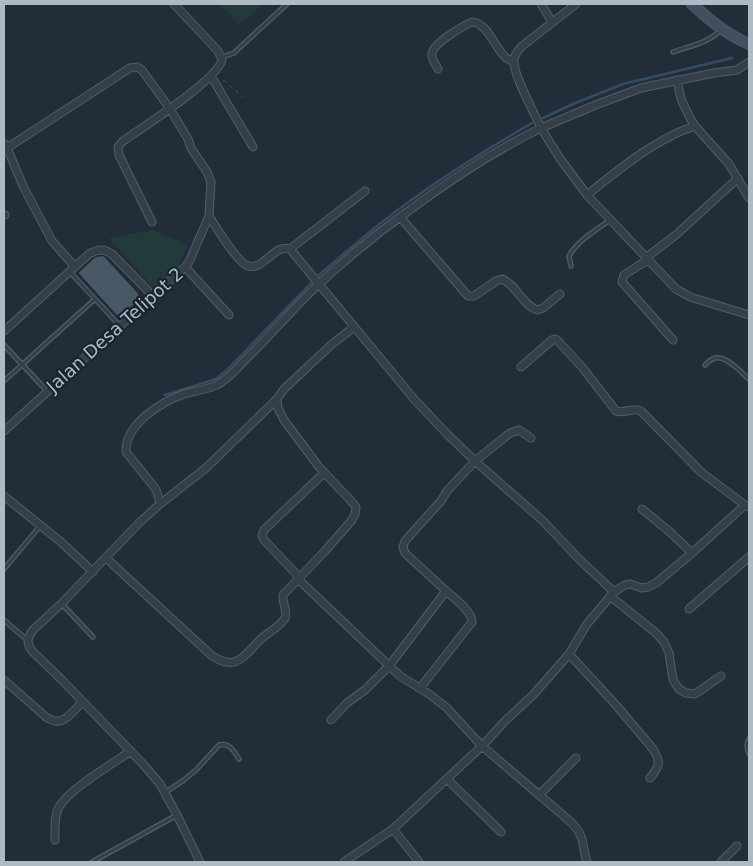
<svg xmlns="http://www.w3.org/2000/svg" width="753" height="866" font-family="'DejaVu Sans',sans-serif">
<style>
.green{fill:#233a3a}
.lines{fill:none;stroke-linecap:round;stroke-linejoin:round}
.stream{stroke:#344c61;stroke-width:2.5}
.building{fill:#495865;stroke:#1c2630}
.service-casing{stroke:#525d67;stroke-width:5.5}
.minor-casing{stroke:#525d67;stroke-width:9}
.secondary-casing{stroke:#525d67;stroke-width:12}
.path{stroke:#405757;stroke-width:1;stroke-dasharray:4 4;stroke-linecap:butt}
.service{stroke:#353f4a;stroke-width:3}
.minor{stroke:#353f4a;stroke-width:7}
.secondary{stroke:#424f5d;stroke-width:10}
.labels{text-anchor:middle;stroke-width:4.5;stroke-linejoin:round;paint-order:stroke}
.street-label{font-size:18px;fill:#afbac6;stroke:#1a242e}
</style>
<rect width="100%" height="100%" fill="#212e39"/>
<path class="green" d="M220,4H263L239,25Z
M153,230L188,245L177,269L155,289L109,238Z"/>
<g class="lines">
<path class="stream" d="M543,118L573,104L623,84L732,58
M319,275C341,256 363,237 386,219C432,183 482,152 532,123
M165,395L216,379L229,368L312,282"/>
</g>
<path class="building" d="M99,256H104L139,294V300L119,318L78,273L95,257Z"/>
<g class="lines">
<defs>
<path id="service" d="M673,52C690,46 708,43 721,30
M222,57L234,53L237,50L287,4
M571,266L569,256C576,242 597,229 610,220
M70,272L120,326
M4,345L47,391
M705,365C708,362 711,359 715,358C726,355 742,373 749,379
M4,381L95,299
M4,569L40,526
M62,604L93,637
M4,620L27,640
M749,739C746,744 747,749 749,754
M166,792L184,780L196,770L219,745C229,742 234,751 239,759
M92,862L177,815"/>
<path id="minor" d="M541,4L552,22
M576,4L521,47C518,51 514,55 514,61C513,75 535,114 541,128L598,104L641,88L714,73L737,70L749,62
M438,69C436,64 431,59 432,54C432,44 463,26 472,22C488,23 495,48 506,58C507,58 513,62 514,62
M211,76L253,147
M677,80L681,99L690,118L695,126L729,164L749,198
M4,143L7,148L24,188L52,241L75,267
M587,195C618,170 657,138 695,126
M4,215H5
M209,216C215,226 238,263 248,266C263,271 275,243 290,249L414,399L447,434L475,461L543,521L580,560L614,592
M400,217L468,296H474L496,281L502,279C517,285 522,305 537,310L543,308L560,294
M152,222L119,155L118,147L123,141C143,127 217,80 222,60L218,51L174,4
M290,249L365,191
M647,257L677,234L738,178
M649,259L624,275L622,282L673,340
M185,267L229,315
M4,331L89,254C98,249 104,248 113,255L153,296
M521,367L552,340L555,339L557,340L582,367L616,411C625,414 632,407 641,411L702,473L745,505
M4,431L185,267L189,262L209,216L211,182L207,172L191,148L188,139L170,109L142,70L137,67L130,68L7,148
M4,496L61,542L93,572
M160,504L157,492L155,488L126,452C125,424 161,402 184,394C195,391 206,390 217,385C228,379 237,369 245,360C271,335 293,308 319,284C347,258 376,234 407,212C450,180 494,151 541,128L559,157L587,195L676,289L690,297L749,315
M642,509L670,532L692,553
M106,558L211,655C237,673 244,655 262,638C269,632 281,626 285,618C288,611 282,603 283,595L325,551L352,520L355,514L356,507L352,502L319,467L284,420L278,408L277,399L284,389L331,345L354,327
M299,577L264,540L262,536L264,530L324,473
M298,579L400,676L426,692L446,707L482,746L393,829L344,862
M610,596L656,633L664,642L669,653L673,680L679,689L686,693L695,694L721,676
M689,609L749,557
M569,654L616,705L653,749C661,762 660,766 650,778
M4,680L47,718C49,718 53,721 55,721C66,723 76,708 82,702
M420,688L472,622C472,611 454,598 446,591
M331,720L347,703L365,690L389,666L446,591L405,553L403,547L405,541L441,501L447,491L475,461L510,433L519,430L531,438
M447,779L501,832
M539,795L576,758
M393,829L419,862
M55,840C55,831 54,818 58,809C66,791 112,764 131,751
M200,862L177,815L160,784L143,764L62,680L33,652C26,644 27,638 33,630L61,604L140,522L160,504L206,468L277,399
M587,862C581,845 586,838 572,823L482,746L506,720L533,695L569,654L587,624L614,592L625,585L630,584L642,588L648,587L656,583L692,553L745,505L749,507
M721,862L737,846"/>
<path id="secondary" d="M692,4C709,20 727,35 749,44"/>
</defs>
<use href="#service" class="service-casing"/>
<use href="#minor" class="minor-casing"/>
<use href="#secondary" class="secondary-casing"/>
<path class="path" d="M223,80L243,97"/>
<use href="#service" class="service"/>
<use href="#minor" class="minor"/>
<use href="#secondary" class="secondary"/>
</g>
<g class="labels">
<g class="street-label">
<text transform="translate(115 330) rotate(-42)" y="6">Jalan Desa Telipot 2</text>
</g>
</g>
<rect width="753" height="866" fill="none" stroke="#afbac6" stroke-width="10"/>
</svg>
